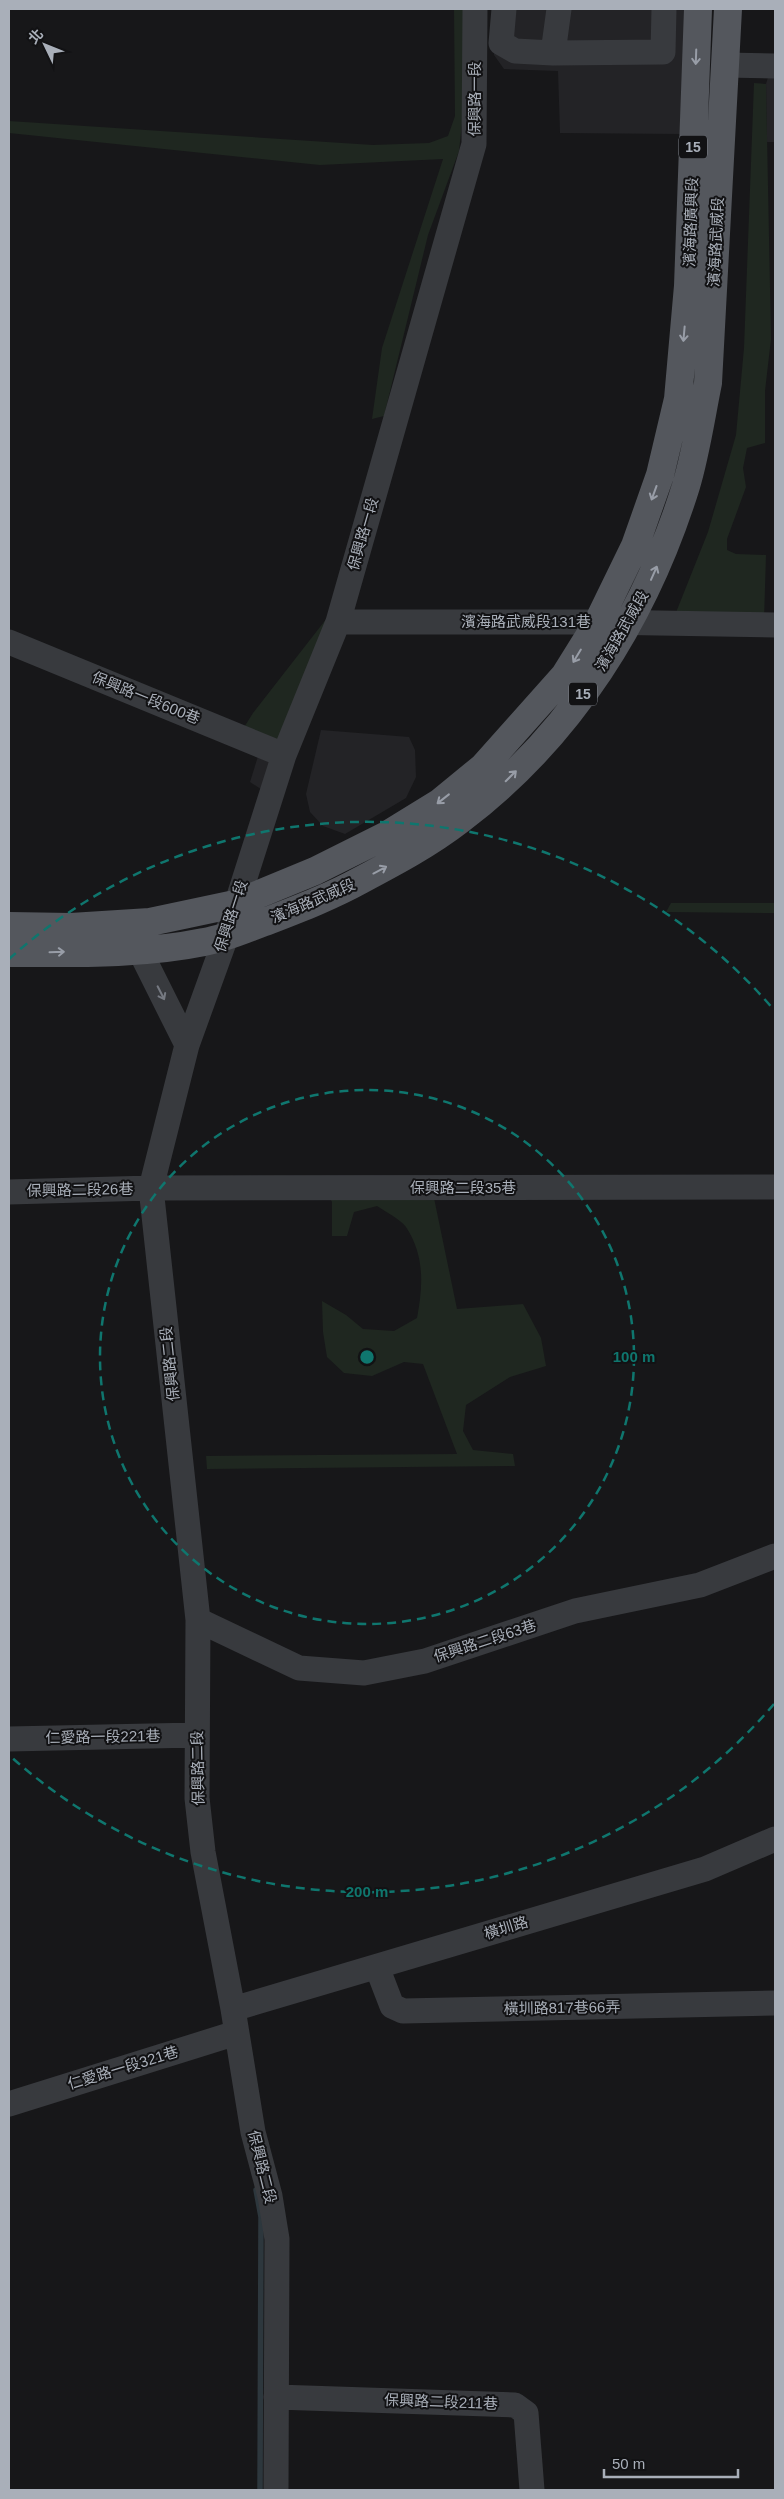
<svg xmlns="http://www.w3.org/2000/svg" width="784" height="2499" font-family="Helvetica,'Noto Sans TC',sans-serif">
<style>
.built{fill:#232326}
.green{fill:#1f2720}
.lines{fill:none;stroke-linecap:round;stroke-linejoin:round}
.stream{stroke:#2d373d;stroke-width:5.5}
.minor{stroke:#383a3e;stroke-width:25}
.major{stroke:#54575d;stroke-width:28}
.oneway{stroke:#989da7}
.oneway2{stroke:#767a82}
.ring{fill:none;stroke:#0f766e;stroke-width:2.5;stroke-dasharray:9 6}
.labels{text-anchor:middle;stroke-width:4;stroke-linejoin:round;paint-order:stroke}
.shield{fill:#121214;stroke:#7c8088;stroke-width:1}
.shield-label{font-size:14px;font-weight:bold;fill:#a9afb9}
.street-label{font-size:15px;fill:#a9afb9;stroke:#121214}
.centre{fill:#0f766e;stroke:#121214;stroke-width:2.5}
.ring-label{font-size:15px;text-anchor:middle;font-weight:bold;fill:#0f766e;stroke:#121214;stroke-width:4;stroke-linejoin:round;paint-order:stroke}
</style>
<rect width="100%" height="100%" fill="#171719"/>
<path class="built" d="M494,9H685L681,134L560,133L558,71L504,69L494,55Z
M769,74H775V142H767L766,84Z
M321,730L409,737L415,750L416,777L406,798L345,834L323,826L310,812L306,794Z
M259,753L283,758L273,797L250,782Z"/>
<path class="green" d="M454,9H465V97L459,151L428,235L384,416L372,419L382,348L443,159L320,165L9,133V121L373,145L429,143L448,136L455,116Z
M754,83L766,84L771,339L765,391V443L747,448L743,468L746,487L727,539V550L736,554L766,555L764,620H673L708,532L736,435L744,348Z
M327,618L280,741L243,729L253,713Z
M671,903H775V913L666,912Z
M327,1192L434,1198L457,1309L523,1304L541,1338L546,1366L510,1377L466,1405L463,1431L473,1450L513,1454L515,1466L207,1469L206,1456L457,1454L423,1364L404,1362L372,1376L344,1373L327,1357L323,1332L322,1301L346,1315L363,1329L394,1331L417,1318C423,1286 425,1256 406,1227C400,1219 386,1212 377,1206L354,1212L347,1236H332V1202Z"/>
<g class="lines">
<path class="stream" d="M256,2190L261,2217L260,2490"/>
<path class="minor" d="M504,9L501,43L515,51L553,53L559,9
M553,53L663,52L664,9
M725,65L775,66
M338,622H598L775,625
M9,642L284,755
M139,949L187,1045
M9,1192L151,1188L775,1187
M198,1620L299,1668L364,1673L425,1661L575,1611L700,1585L775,1556
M9,1739L197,1735
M377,1967L392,2006L403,2011L775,2003
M233,2009L705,1869L775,1839
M9,2104L236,2033
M276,2397L515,2405L526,2413L532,2490
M276,2490L277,2239L270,2196L253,2132L233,2009L203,1852L197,1798L198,1620L151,1188L187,1045L226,937L284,755L338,622L474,144L475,9"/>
<path class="major" d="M9,926L71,927L150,922L235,904L315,871L387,835L439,803L483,767L565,675L598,622L635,546L660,475L678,399L688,286L698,9
M9,953C72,953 141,955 204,942C227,938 248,928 270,920C301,908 332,896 361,880C395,862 429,844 460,820C571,736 645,618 686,486C696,453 701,417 708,383L728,9"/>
</g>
<defs><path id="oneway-shaft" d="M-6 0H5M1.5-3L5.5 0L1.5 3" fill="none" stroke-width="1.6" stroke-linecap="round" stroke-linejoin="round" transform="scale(1.25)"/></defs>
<g class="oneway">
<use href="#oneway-shaft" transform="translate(696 57) rotate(92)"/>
<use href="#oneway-shaft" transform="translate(684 334) rotate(95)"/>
<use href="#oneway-shaft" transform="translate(654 493) rotate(110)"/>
<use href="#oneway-shaft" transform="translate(654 573) rotate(-66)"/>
<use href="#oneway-shaft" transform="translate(577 656) rotate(121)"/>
<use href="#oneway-shaft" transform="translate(511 776) rotate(-45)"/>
<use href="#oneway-shaft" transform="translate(443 799) rotate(142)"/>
<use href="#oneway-shaft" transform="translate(380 870) rotate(-28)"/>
<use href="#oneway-shaft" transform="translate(57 952) rotate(-2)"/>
</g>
<use class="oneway2" href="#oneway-shaft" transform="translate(161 993) rotate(63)"/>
<g class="ring">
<circle cx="367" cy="1357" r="267"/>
<path d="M774 1704A535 535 0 0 1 9 1755M9 959A535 535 0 0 1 774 1010"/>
</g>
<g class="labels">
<g class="shield">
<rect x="679" y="135.5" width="28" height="23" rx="4"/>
<rect x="569" y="682.5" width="28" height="23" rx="4"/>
</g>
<g class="shield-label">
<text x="693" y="152">15</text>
<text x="583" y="699">15</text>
</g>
<g class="street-label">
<text transform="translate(475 99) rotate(-90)" y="5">保興路一段</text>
<text transform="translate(691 222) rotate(-88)" y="5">濱海路廣興段</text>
<text transform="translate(716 242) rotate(-87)" y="5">濱海路武威段</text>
<text transform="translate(363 534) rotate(-74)" y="5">保興路一段</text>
<text x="526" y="627">濱海路武威段131巷</text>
<text transform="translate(622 631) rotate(-60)" y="5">濱海路武威段</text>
<text transform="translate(146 698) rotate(22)" y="5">保興路一段600巷</text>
<text transform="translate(313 901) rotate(-23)" y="5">濱海路武威段</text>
<text transform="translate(231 916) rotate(-72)" y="5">保興路一段</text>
<text x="463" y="1193">保興路二段35巷</text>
<text transform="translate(80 1190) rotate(-1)" y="5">保興路二段26巷</text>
<text transform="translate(170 1364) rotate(-96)" y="5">保興路二段</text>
<text transform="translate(485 1641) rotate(-18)" y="5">保興路二段63巷</text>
<text transform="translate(103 1737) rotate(-1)" y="5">仁愛路一段221巷</text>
<text transform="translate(198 1768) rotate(-91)" y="5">保興路二段</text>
<text transform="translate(506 1928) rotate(-17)" y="5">橫圳路</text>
<text transform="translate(562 2008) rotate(-1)" y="5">橫圳路817巷66弄</text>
<text transform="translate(123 2068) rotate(-17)" y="5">仁愛路一段321巷</text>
<text transform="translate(262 2167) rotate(76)" y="5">保興路二段</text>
<text transform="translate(441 2402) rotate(2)" y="5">保興路二段211巷</text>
</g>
</g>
<circle cx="367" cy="1357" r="8" class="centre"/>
<g class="ring-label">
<text x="634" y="1362">100 m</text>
<text x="367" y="1897">200 m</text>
</g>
<rect width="784" height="2499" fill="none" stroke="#a9afb9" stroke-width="20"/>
<g transform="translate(45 45) rotate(313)" stroke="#121214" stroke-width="4" paint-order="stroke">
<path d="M0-4L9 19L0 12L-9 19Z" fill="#a9afb9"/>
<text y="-8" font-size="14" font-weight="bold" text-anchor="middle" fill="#a9afb9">北</text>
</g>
<path d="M604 2469v8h134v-8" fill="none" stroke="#a9afb9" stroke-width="2.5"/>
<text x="612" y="2469" font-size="15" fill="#a9afb9" stroke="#121214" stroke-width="4" paint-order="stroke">50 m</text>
</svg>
